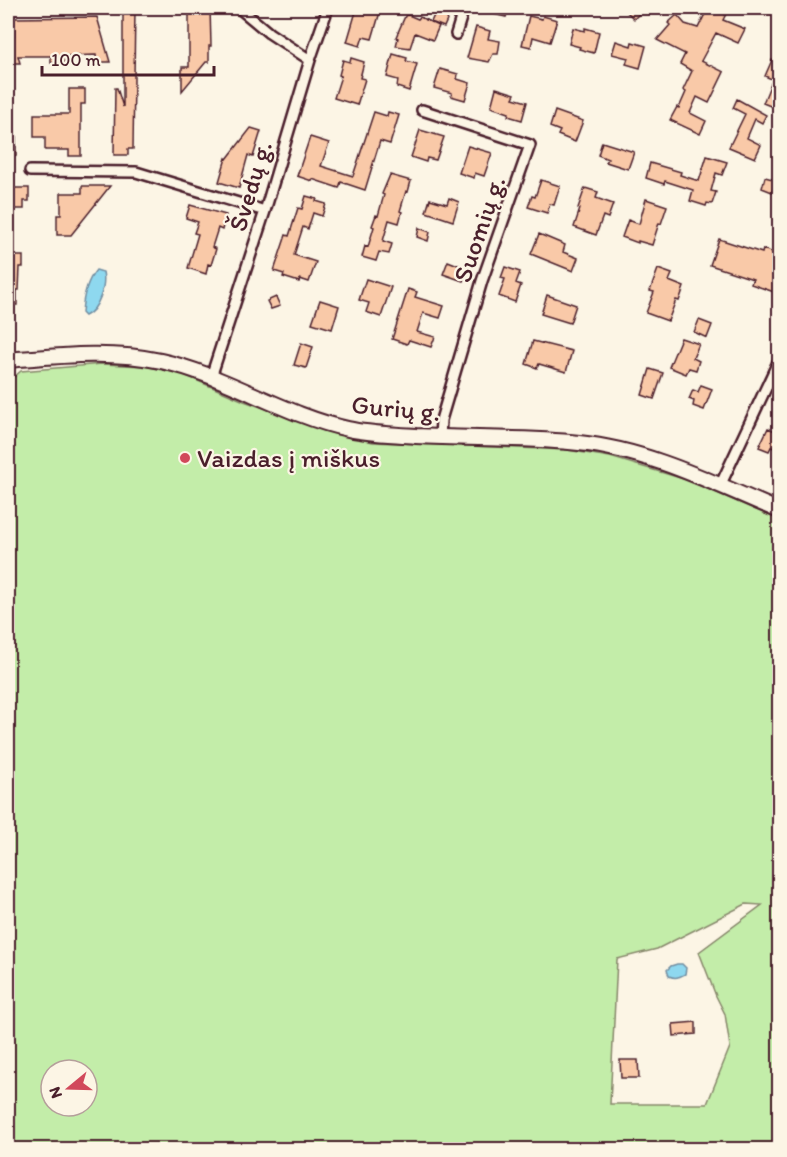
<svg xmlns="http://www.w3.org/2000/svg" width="787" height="1157" font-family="Itim,sans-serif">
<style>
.green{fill:#c3eda9;stroke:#86866a;stroke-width:1.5;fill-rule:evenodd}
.water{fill:#8ed8ef;stroke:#738ea1;stroke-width:1.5}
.building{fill:#f9c9a8;stroke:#4a1f2b;stroke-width:1.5}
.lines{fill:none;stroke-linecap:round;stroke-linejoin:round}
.street-casing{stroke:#4a1f2b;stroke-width:14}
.secondary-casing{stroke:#4a1f2b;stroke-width:18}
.street{stroke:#fcf5e5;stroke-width:9}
.secondary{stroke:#fcf5e5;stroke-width:14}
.poi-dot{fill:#d1495b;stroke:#fcf5e5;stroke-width:2}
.labels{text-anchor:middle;stroke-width:4.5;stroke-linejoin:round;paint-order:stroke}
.street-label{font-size:26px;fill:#4a1f2b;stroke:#fcf5e5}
.poi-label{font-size:26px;fill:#4a1f2b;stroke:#fcf5e5;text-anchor:start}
</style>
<rect width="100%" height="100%" fill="#fcf5e5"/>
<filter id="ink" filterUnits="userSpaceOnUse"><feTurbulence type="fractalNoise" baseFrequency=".0167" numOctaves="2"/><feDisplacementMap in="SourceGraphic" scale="12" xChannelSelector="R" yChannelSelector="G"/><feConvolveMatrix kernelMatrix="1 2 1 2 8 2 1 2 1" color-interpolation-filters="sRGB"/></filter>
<g filter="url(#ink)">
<path class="green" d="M102,364L145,366L182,374L244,401L336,434L373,442L567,450L610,457L687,480L779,520V1149L8,1150V382L21,371ZM746,904L762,905L699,952L716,996L725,1014L730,1047L707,1104H610L617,959L657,949ZM51,1070H87V1106H51Z"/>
<path class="water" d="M96,270L103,272C106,285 99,310 85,316L82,313C83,297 86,282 96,270Z
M677,964H682L686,968L685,974C679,977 676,979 669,976L667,970L671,966Z"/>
<path class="building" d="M123,8H135L133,149H128V155H114L115,88H117L123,107Z
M189,8H210L211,46H209V62H206L182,91V67H189Z
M357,8H378L377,10L380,12L372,39L363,37L360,46L347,42Z
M480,8H509L506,17L480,11Z
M623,8H645L634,19Z
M708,8H729L723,20L745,29L738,43L716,33L702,59L701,61L724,72L709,103L697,97L690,113L706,121L700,134L670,120L677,107L679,108L686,92L683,90L692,71L680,64L685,54L657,40L670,25L668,23L677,15L685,24L698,28Z
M435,13L448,18L444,27L431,22Z
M406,14L418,19L420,17L439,26L433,40L415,33L410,48L396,46L398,38L396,37Z
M529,16L542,19L543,16L557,20L550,42L533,37L531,47L522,45Z
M97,17L110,62H97L96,55L63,56L65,62L51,63V56H18L20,63H8V37H14V18Z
M476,27L490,31L488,39L500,41L498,54H493L489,62L467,58Z
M573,28L585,31V28L599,32L594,53L579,49L580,47L569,44Z
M616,41L631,46L632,42L646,46L640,68L626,64L628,58L612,54Z
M393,54L407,58L406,61L417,64L409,91L397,87L398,80L387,77Z
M351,58L364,62L360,78L365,79L357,105L334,98L341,76L339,75L343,60L350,62Z
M772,60L780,64V74L776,81L765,76Z
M440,69L458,74L457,79L470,83L465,100L451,96L452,93L434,88Z
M771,83L780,87V110L763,103Z
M496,88L515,94L513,98L527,102L522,120L508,116L509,113L491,107Z
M69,89H85V104H81V156H69V150H45V137H34V114H69Z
M737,99L766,115L762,123L755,119L747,138L761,145L755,158L729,147L745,114L733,108Z
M555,111L583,121L575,142L558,135L560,131L550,127Z
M374,112L387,116L388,112L399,115L390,144L380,141L365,190L341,182L339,188L312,179V181L297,176L310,137L329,143L321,166L353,176Z
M8,118H16V156H8Z
M251,128L261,131L253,157L248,155L239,188L219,182L226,158L227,159Z
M420,130L444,137L436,160L427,158L426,162L411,157Z
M602,142L634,152L628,169L606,162L608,159L598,155Z
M468,146L492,153L484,176L475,173L474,178L459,173Z
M707,156L727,162L722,175L716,173L711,191L716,192L712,204L707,203L706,206L690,201L693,190L665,181L664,184L646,178L650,163L681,172L680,175L699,181Z
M390,175L411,181L408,192L406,191L400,211L402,212L399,223L389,220L383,241L392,244L389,254L379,252L376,261L362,257L365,246L368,247L374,227L372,226L376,215L378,216L384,195L382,194Z
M765,177L776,180L772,192L762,188Z
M541,180L560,186L554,205L550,204L547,213L528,207L532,196L535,197Z
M82,186H110L71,235H57V215H61V193H82Z
M8,188H29V201H24V209H8Z
M585,188L598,192L596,198L613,204L608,218L603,216L596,235L574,227L580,209L578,208Z
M306,196L317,199L316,201L326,204L322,216L313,213L308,229L303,227L294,255L316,262L309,282L300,279L299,282L283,277L284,274L274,271L286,235L289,236L298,208L302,209Z
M449,198L459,202L453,221L426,212L430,199L447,204Z
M646,199L667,206L661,224L659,223L652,245L638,241V243L622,237L628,220L639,224Z
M190,205L226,215L222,230L218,228L212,247L216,249L211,265L208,264L206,274L188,268L198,234L194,233L198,222L186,218Z
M419,228L430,232L428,241L417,237Z
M539,234L565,245L563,252L578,258L573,271L531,254Z
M719,239L762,253L763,249L779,255L776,265L780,266V285L777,293L751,284L753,279L710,265Z
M8,256H23V267H20L19,290H17V305H8Z
M448,261L468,269L463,281L443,274Z
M505,267L520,272L516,283L521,285L515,302L499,296L505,279L501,278Z
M658,269L672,274L669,281L684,287L679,301L676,300L668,321L646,313L654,292L650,291Z
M366,279L391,287L381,317L366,312L369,303L359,300Z
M408,289L417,292L415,297L444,306L440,318L423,313L417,332L435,337L431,347L409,340L407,344L392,339Z
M547,295L576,305L570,323L541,314Z
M276,297L280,306L271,309L267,301Z
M320,300L339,306L332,329L312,323Z
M699,320L712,325L707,338L694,332Z
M681,338L699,344L693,358L699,361L696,370L689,368L686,374L669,367Z
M533,341L572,351L566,372L539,364L537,368L526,364Z
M301,343L313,347L306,368L294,365Z
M650,369L663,373L654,399L642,395Z
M701,385L712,389L704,410L693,406L694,401L689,399L693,390L698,392Z
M768,428L780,433V450L771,447L769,451L759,447Z
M696,1022V1034L674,1036L673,1024Z
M620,1060H638L639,1078H621Z"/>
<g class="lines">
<defs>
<path id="street" d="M239,8L269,33L310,60
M456,34L464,8
M422,110L530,145L482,281L441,420L440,437
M30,171L136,172L265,211
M211,377L265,211L310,60L328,8
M720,486L780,358"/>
<path id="secondary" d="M8,360C58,356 111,350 161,361C226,375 283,415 348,429C370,434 393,434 416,436C470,439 525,437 579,443C649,450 715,484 780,511"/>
</defs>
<use href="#street" class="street-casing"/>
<use href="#secondary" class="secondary-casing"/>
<use href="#street" class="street"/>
<use href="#secondary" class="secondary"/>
</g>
</g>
<circle class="poi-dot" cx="185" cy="458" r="6"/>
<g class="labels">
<g class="street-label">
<text transform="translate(250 186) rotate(-73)" y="9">Švedų g.</text>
<text transform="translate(479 229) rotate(-71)" y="9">Suomių g.</text>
<text transform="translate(396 408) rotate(5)" y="9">Gurių g.</text>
</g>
<g class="poi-label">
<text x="197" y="467">Vaizdas į miškus</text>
</g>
</g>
<rect width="787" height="1157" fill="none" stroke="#fcf5e5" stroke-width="30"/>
<rect x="15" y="15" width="757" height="1127" fill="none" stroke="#4a1f2b" stroke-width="2" filter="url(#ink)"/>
<g transform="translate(69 1088) rotate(251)"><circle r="28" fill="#fcf5e5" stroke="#b59f9b" stroke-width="1.5"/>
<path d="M0-4.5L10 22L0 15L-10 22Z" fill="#d1495b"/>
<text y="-9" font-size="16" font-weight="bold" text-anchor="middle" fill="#4a1f2b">N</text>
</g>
<path d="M42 66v9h172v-9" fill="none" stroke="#4a1f2b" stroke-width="3"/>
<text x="51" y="66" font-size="18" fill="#4a1f2b" stroke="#fcf5e5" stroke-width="4.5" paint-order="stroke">100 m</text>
</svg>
